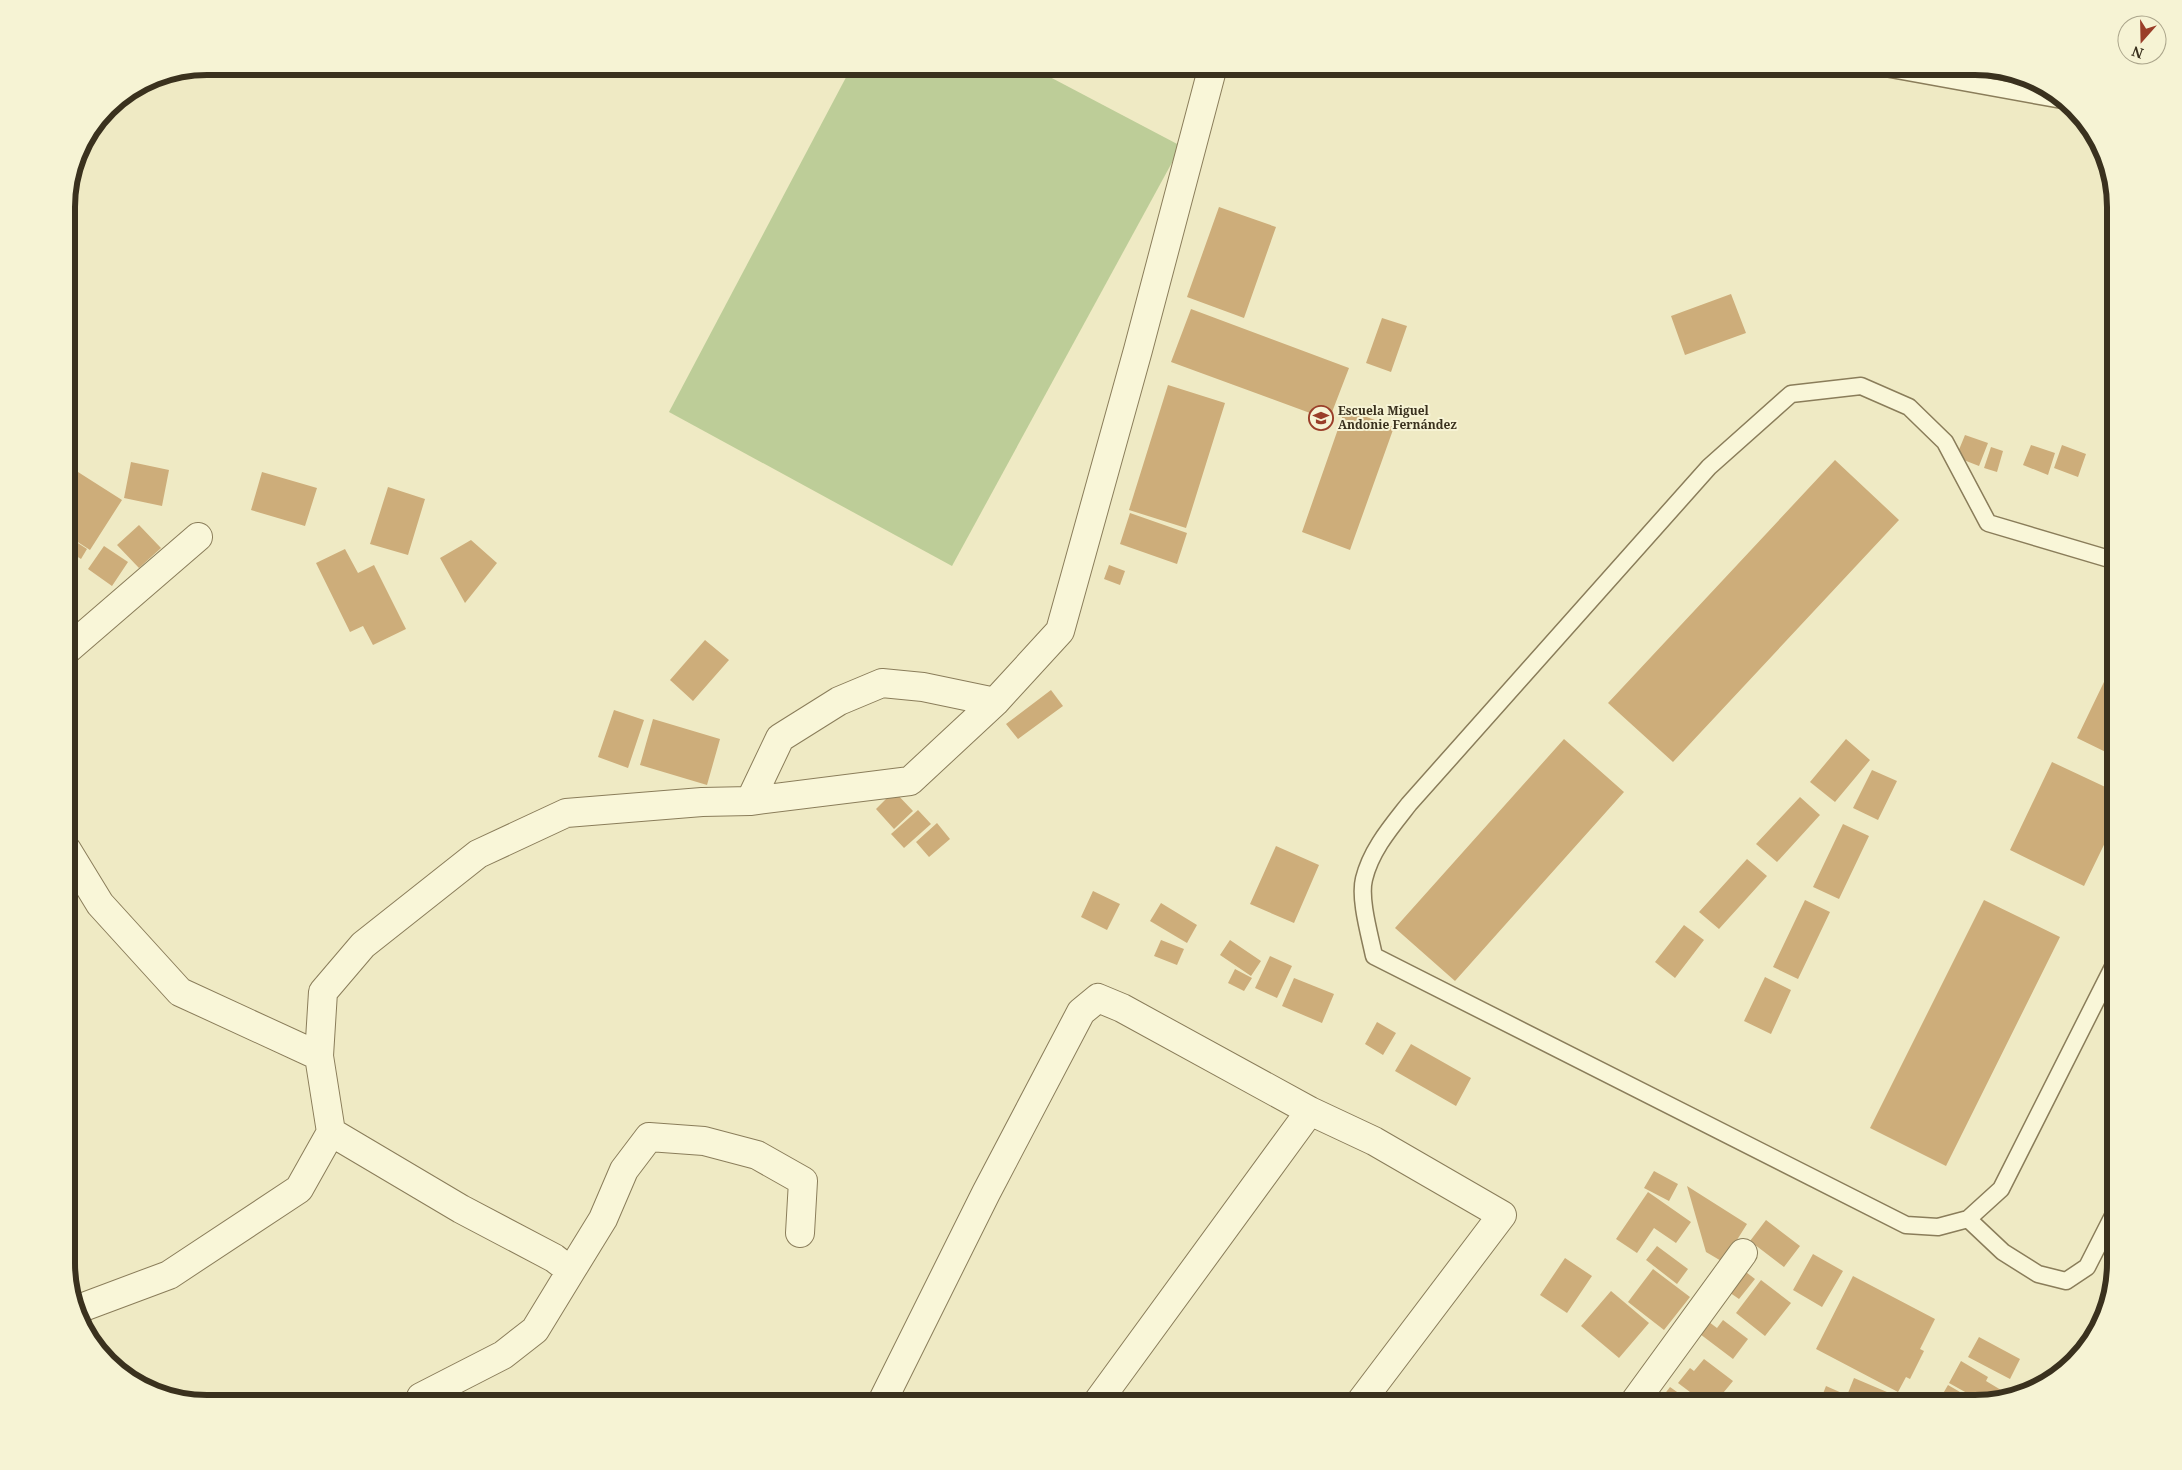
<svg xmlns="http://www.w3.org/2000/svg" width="2182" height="1470" font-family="'Noto Serif',serif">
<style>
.green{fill:#bdcd98}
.building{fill:#cdad7a}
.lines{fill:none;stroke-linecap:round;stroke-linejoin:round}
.lane-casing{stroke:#8a7d5a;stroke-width:19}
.street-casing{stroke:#8a7d5a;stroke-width:30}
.lane{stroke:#f9f6d8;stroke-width:16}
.street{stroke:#f9f6d8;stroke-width:28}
.labels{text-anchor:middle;stroke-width:4;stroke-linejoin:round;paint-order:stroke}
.poi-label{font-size:12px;font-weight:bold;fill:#3a311e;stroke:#f6f3d4;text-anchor:start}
.rim{fill:none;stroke:#3a311e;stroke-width:6}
</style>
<rect width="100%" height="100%" fill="#efeac4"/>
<path class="green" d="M852,66H1029L1181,146L952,566L669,412Z"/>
<path class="building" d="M1219,207L1276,227L1244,318L1187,297Z
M1731,294L1746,333L1685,355L1671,316Z
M1191,309L1349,368L1329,420L1171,362Z
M1382,318L1407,326L1391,372L1366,363Z
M1168,385L1225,403L1186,528L1129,510Z
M1345,409L1394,427L1350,550L1302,532Z
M1965,435L1988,443L1979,466L1956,457Z
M2031,445L2055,453L2048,475L2023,465Z
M2062,445L2086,454L2078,477L2054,468Z
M1991,447L2003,451L1997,472L1984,468Z
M1835,460L1899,520L1673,762L1608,703Z
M131,462L169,470L162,506L124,498Z
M78,472L122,500L90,550L67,535V490Z
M262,472L317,488L305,526L251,510Z
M388,487L425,499L408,555L370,544Z
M1130,513L1187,533L1177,564L1120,544Z
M139,525L161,548L139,568L117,545Z
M67,536L87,549L81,559L67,550Z
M471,540L497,563L465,603L440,558Z
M104,546L128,562L112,586L88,569Z
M345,549L358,573L374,565L406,629L373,645L363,626L350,632L316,563Z
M1109,565L1125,571L1120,585L1104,579Z
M705,640L729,660L693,701L670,680Z
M2116,657V757L2077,738Z
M1051,690L1063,706L1018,739L1006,724Z
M614,710L644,720L628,768L598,757Z
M653,719L720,739L707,785L640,765Z
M1564,739L1624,792L1455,981L1395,928Z
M1846,739L1870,760L1835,802L1810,782Z
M2052,762L2116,792V820L2084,886L2010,850Z
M1872,770L1897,781L1878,820L1853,808Z
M894,791L913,811L894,829L876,809Z
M1800,797L1820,815L1777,862L1756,844Z
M918,810L931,824L904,848L891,834Z
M937,823L950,839L929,857L916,842Z
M1843,824L1869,836L1839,899L1813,887Z
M1276,846L1319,865L1294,923L1250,904Z
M1747,859L1767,876L1719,929L1699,912Z
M1093,891L1120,904L1107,930L1081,917Z
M1805,900L1830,912L1798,979L1773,967Z
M1984,900L2060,937L1946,1166L1870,1128Z
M1161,903L1197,925L1187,943L1150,921Z
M1684,925L1704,940L1675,978L1655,962Z
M1161,940L1184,949L1177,965L1154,956Z
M1230,940L1261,961L1251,976L1220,955Z
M1270,956L1292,966L1277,998L1255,988Z
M1235,969L1252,978L1244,991L1228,983Z
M1765,977L1791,990L1771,1034L1744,1021Z
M1294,978L1334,994L1322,1023L1282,1006Z
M1377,1022L1396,1033L1383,1055L1365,1044Z
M1411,1044L1471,1078L1456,1106L1395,1071Z
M1654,1171L1678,1184L1669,1201L1644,1188Z
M1687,1186L1747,1224L1723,1262L1706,1252Z
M1648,1192L1691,1222L1676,1243L1654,1228L1637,1253L1616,1239Z
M1766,1220L1800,1246L1784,1267L1750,1241Z
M1657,1246L1688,1269L1677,1284L1646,1260Z
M1813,1254L1843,1271L1822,1307L1793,1290Z
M1565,1258L1592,1276L1567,1313L1540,1295Z
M1653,1269L1690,1297L1664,1330L1628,1302Z
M1742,1269L1755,1279L1739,1299L1726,1290Z
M1853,1276L1935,1319L1920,1349L1924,1351L1910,1379L1906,1377L1898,1392L1816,1349Z
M1761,1280L1791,1303L1765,1336L1736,1313Z
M1611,1291L1649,1323L1619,1358L1581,1326Z
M1723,1320L1748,1339L1733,1359L1700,1334L1709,1322L1717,1328Z
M1979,1337L2020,1359L2010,1379L1968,1357Z
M1704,1359L1733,1381L1714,1404H1706L1678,1383L1690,1368L1694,1371Z
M1961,1361L1988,1377L1986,1381L2001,1390L1996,1398L1983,1402L1949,1383Z
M1854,1378L1894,1395L1886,1404H1875L1848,1393Z
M1948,1385L1979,1403L1937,1404Z
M1826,1386L1867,1404H1819Z
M1670,1387L1694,1404H1657Z"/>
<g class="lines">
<defs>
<path id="lane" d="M1874,66L2062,100
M2116,561L1988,523L1945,442L1909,407L1861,386L1791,394L1709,467L1409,804C1391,827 1371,850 1364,879C1359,899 1370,936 1374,956L1906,1225L1938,1227L1968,1219L2001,1189L2116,961
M1968,1219L2003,1252L2038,1274L2066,1281L2087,1267L2116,1210"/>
<path id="street" d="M67,650L198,537
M750,801L780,738L839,701L882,683L923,687L995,702
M67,850L100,904L180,992L319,1056
M331,1132L461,1209L554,1258L571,1271L603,1219L624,1170L649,1137L704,1141L757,1155L803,1181L800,1233
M78,1309L169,1275L299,1189L331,1132L319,1056L323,992L363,945L478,854L566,813L702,802L750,801L910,781L995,702L1060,631L1138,350L1213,66
M421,1397L503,1355L535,1330L571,1271
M881,1404L986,1193L1081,1012L1098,998L1122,1008L1310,1111L1374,1141L1502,1215L1359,1404
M1096,1404L1310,1111
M1633,1404L1743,1253"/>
</defs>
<use href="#lane" class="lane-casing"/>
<use href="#street" class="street-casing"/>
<use href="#lane" class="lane"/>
<use href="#street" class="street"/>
</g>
<defs>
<symbol id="school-ring" viewBox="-11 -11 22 22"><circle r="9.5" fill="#f6f3d4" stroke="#9a3e29" stroke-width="1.5"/><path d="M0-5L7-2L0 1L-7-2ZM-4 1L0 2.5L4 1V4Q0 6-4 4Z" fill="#9a3e29"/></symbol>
</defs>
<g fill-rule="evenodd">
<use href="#school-ring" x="1307" y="404" width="28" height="28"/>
</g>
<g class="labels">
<g class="poi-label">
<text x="1338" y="415">Escuela Miguel<tspan x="1338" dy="14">Andonie Fernández</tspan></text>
</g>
</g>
<path d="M0 0H2182V1470H0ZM207 75H1975A132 132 0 0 1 2107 207V1263A132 132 0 0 1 1975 1395H207A132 132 0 0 1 75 1263V207A132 132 0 0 1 207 75Z" fill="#f6f3d4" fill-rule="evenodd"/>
<path class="rim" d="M207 75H1975A132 132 0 0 1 2107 207V1263A132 132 0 0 1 1975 1395H207A132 132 0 0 1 75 1263V207A132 132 0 0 1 207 75Z"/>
<g transform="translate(2142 40) rotate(200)"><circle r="24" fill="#f6f3d4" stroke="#aba58b"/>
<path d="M0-4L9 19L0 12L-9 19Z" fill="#9a3e29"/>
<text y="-8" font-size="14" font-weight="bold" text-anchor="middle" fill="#3a311e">N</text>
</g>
</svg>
